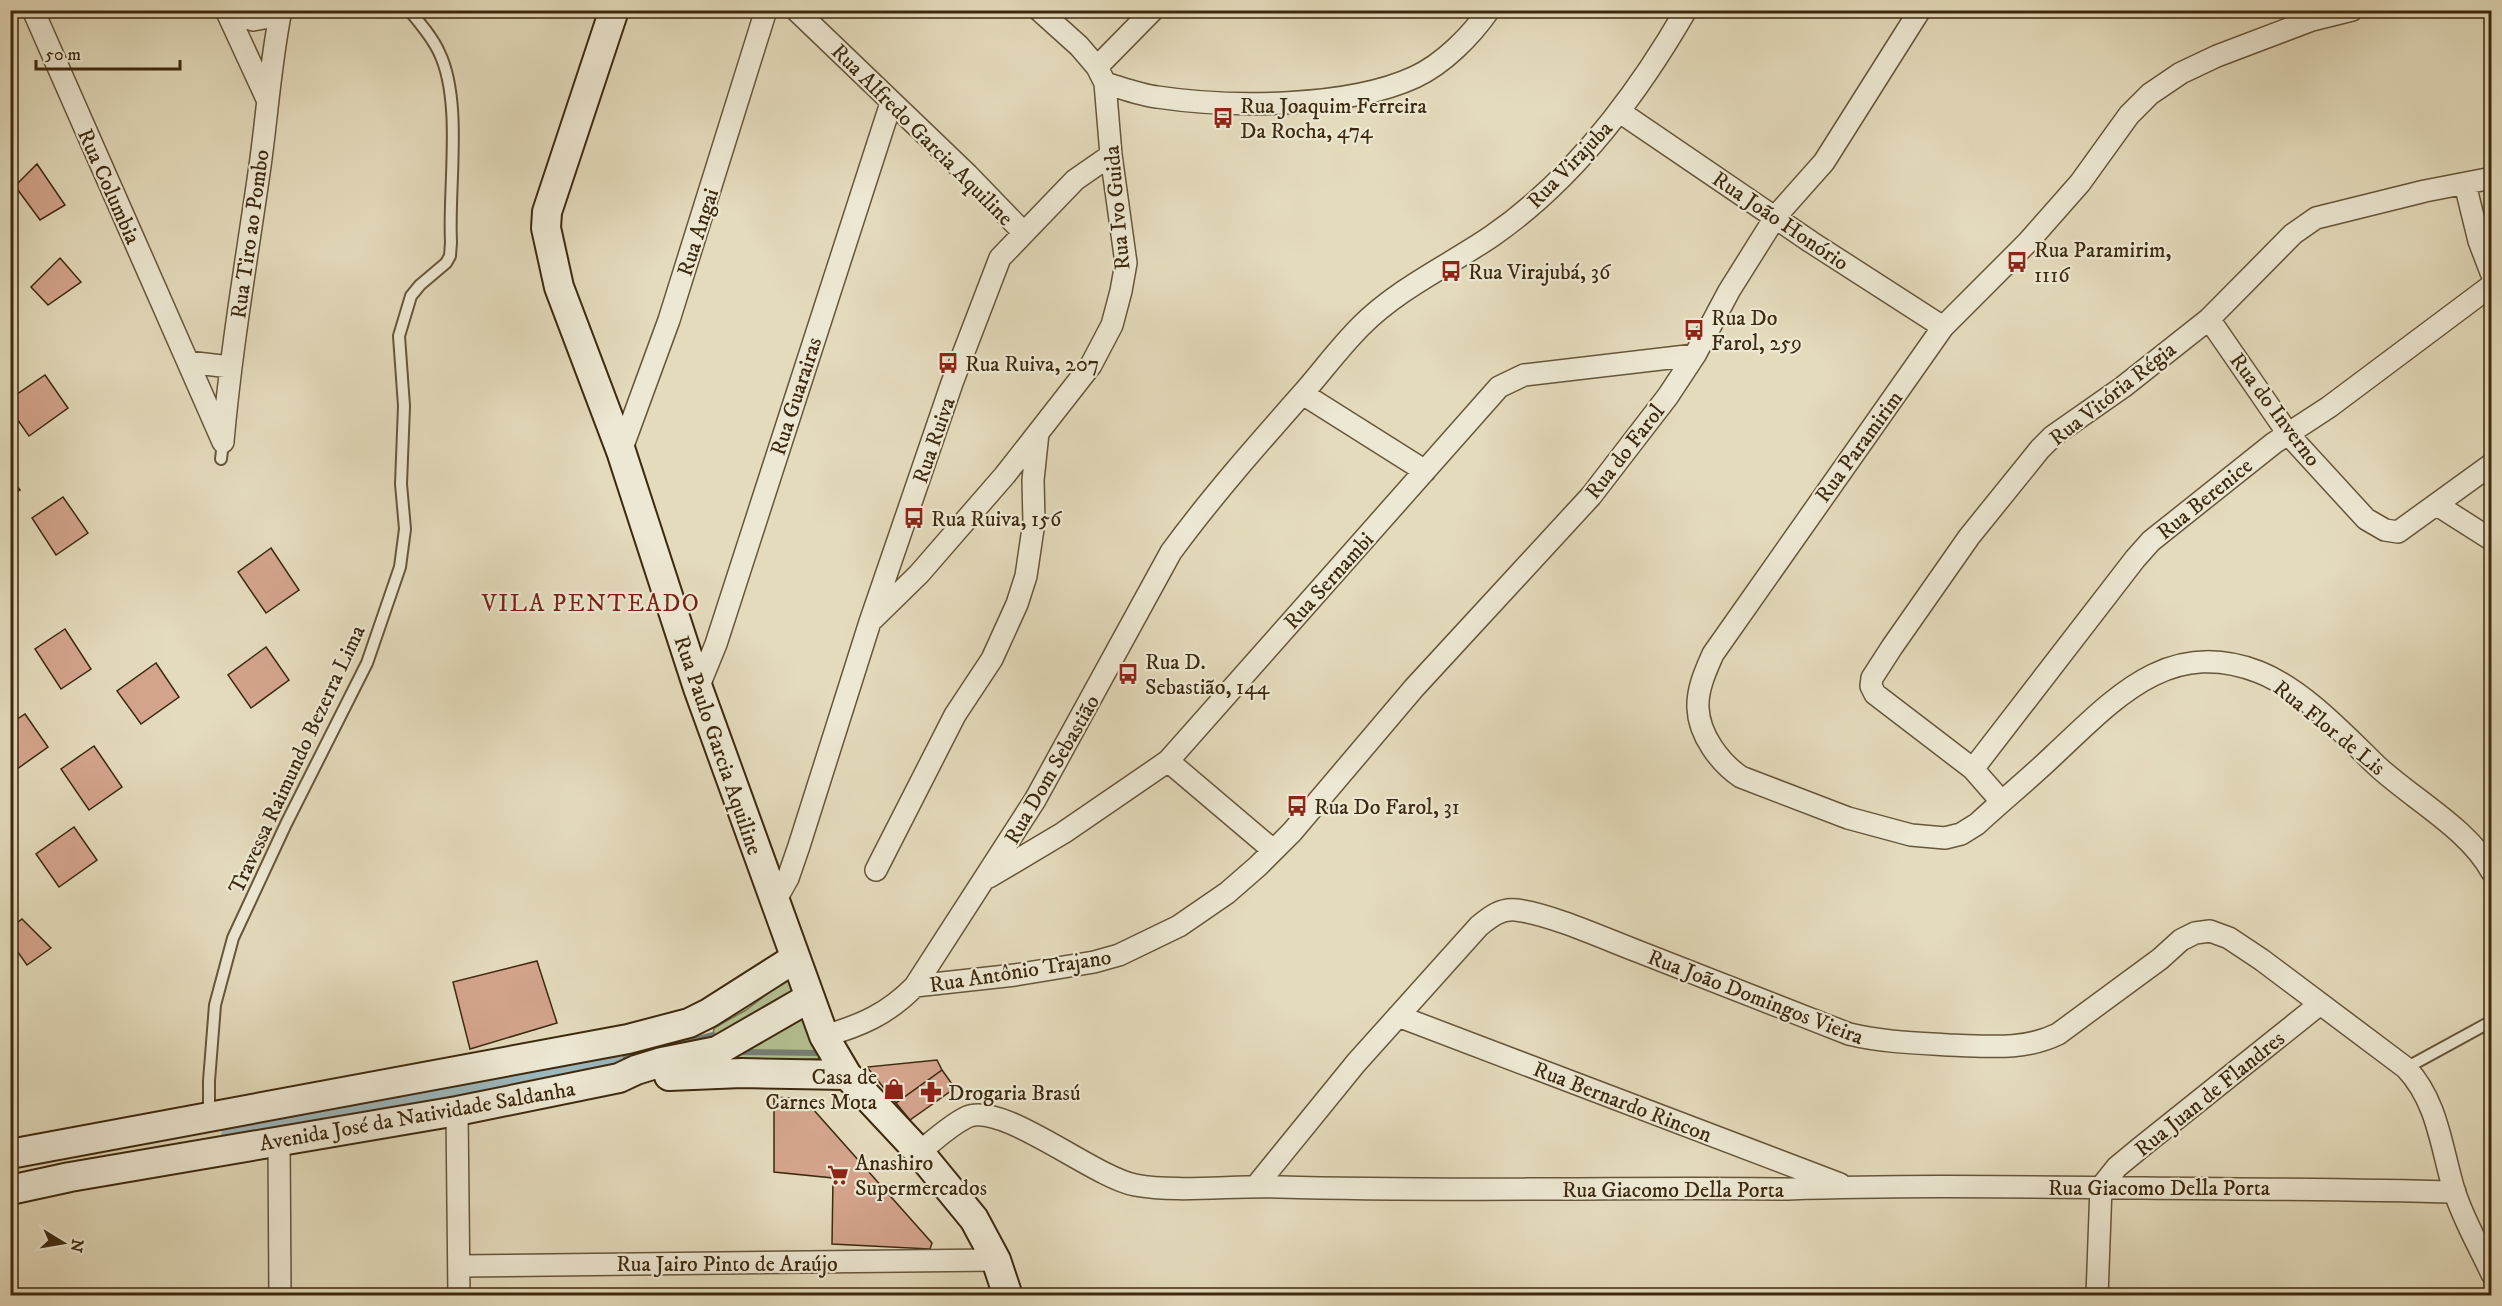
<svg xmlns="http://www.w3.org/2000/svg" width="2502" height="1306" font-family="'IM FELL DW Pica',serif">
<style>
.green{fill:#b4c091;stroke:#787450;stroke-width:1.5}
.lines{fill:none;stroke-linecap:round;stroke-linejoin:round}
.stream{stroke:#767f77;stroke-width:6}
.canal{stroke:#9cb8bd;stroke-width:20}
.building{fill:#d4a48d;stroke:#3c290e;stroke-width:1.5}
.lane-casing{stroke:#66563a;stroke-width:14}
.street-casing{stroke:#66563a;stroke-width:24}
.secondary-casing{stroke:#3c290e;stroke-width:32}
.lane{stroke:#ede8d3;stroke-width:10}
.street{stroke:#ede8d3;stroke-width:21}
.secondary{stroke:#ede8d3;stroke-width:28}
.labels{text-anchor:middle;stroke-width:4.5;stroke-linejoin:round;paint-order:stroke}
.poi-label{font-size:22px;fill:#3c290e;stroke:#ede8d3;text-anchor:start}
.street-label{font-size:22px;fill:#3c290e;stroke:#ede8d3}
.neighbourhood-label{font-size:24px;letter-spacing:1.5px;fill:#7a1f14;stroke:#ede8d3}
</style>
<rect width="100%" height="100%" fill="#e4dbbc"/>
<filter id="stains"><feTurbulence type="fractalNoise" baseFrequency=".00333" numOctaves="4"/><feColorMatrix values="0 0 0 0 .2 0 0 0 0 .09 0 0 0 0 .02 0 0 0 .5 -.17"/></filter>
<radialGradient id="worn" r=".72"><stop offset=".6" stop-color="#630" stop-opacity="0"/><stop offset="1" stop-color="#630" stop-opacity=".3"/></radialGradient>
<path class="green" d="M793,974L830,1058L719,1065L724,1046L713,1035L714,1028L746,1010Z"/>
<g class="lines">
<path class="stream" d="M673,1046L713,1035
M736,1052L820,1053
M613,1056H638"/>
<path class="canal" d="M231,1136L613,1056"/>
</g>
<path class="building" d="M37,164L65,205L40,220L15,186Z
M60,258L81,282L48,305L31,287Z
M45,375L68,408L29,436L10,409V399Z
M10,477L20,490L10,496Z
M63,497L88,533L56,555L32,518Z
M271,548L299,590L266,613L238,572Z
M65,629L91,669L61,689L35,649Z
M266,647L289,680L251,708L228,675Z
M156,663L179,697L141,724L117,691Z
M25,714L48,747L10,774V724Z
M94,746L122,787L89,810L61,769Z
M74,827L97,860L59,887L36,854Z
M22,919L51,948L27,965L10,941V928Z
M537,961L557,1023L470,1049L453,982Z
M937,1060L942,1070L896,1103L867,1067Z
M942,1070L955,1088L910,1120L896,1103Z
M774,1097L804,1099L932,1243L930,1249L832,1244L833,1178L774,1172Z"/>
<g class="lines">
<defs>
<path id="lane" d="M221,459L223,442
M2406,1068L2492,1021
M209,1117V1081L215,1005L233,938L286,824L367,663L400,567L405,529L401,484L404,406L399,336L411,296L420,285L446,263L450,256L451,242C448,187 463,101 439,52C432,37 420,23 409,10"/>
<path id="street" d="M33,10L223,442
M226,10L267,99
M226,10L253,20L280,15
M796,10L968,175L1023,232
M2352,10L2312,20L2217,56L2181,73L2150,94L2129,115L2080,183L2028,242L1943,327L1713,654C1706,670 1697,689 1698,708C1699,735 1720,763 1741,777L1848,818L1911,835L1945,838L1961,834L1977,824C2003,800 2030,778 2055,754C2115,698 2169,637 2259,672C2302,689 2343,733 2376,765C2412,799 2468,828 2492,872
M1097,67L1153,10
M1105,83C1122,88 1140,95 1157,97C1230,108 1348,108 1415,77C1443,64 1471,36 1489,10
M1620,112L1811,242L1943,327
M2465,184L2479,241L2492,275
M2209,319L2289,435L2366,519L2385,530L2398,532L2492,464
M188,362L230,367
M1303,394L1425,471
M223,441C231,351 246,263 259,173C267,119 270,64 281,10
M621,451L669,320L766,10
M2437,505L2492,540
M873,619L919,574L1005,475L1091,365L1112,325L1121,291L1126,263L1111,155L1105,83L1097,67L1079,46L1039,10
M698,688L716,644L891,103
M1168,761L1273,850
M1973,769L2135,559L2151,541L2274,443L2329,407L2492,285
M2001,801L1973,769L1875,694L1871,686L1872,678L1892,647L1969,537L2040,449L2053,436L2123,387L2209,319L2293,234L2316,218L2425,191L2492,178
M876,870L955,715L992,659L1017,604L1026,576L1034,522L1033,480L1038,433
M989,877L1063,833L1168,761L1499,387L1524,375L1695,355
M774,903L788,878L799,846L870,622L952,383L1000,258L1075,180L1111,155
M915,986L1015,975L1094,962L1119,955L1179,926L1227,893L1258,866L1292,832L1414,688L1591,496L1668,396L1695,355L1729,291L1776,216L1824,162L1920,10
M1398,1016L1840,1184
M824,1036C860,1026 888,1014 915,986L1035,800L1171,552C1212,496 1258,444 1304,392C1323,370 1341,346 1361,326C1399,288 1448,266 1492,236C1573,180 1637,95 1686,10
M457,1111L459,1296
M279,1140L280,1296
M919,1152C934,1141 950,1125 967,1117C1002,1101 1093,1177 1135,1185C1178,1193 1236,1185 1280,1187C1449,1192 1618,1187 1788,1189C1905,1185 2024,1187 2142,1188C2246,1189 2350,1189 2455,1192
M1256,1186L1356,1063L1479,926C1490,917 1501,908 1516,910C1550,914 1603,938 1637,951C1707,979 1778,1006 1849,1034C1882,1042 1915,1043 1949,1045C1987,1046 2023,1051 2058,1034L2160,959L2181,940L2195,933L2210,931L2229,938L2262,960L2406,1068C2438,1102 2441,1147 2454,1190C2463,1219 2479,1246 2492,1274
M459,1266L996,1260
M2097,1296L2101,1187L2117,1167L2140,1148L2320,1004"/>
<path id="secondary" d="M614,10L547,212L546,228L559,287L621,451L698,688L824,1036L847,1075L919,1152L974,1219L996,1260L1008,1296
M669,1076L742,1073L847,1075
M10,1154L628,1039L689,1023L709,1013L794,959
M10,1190L70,1177L457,1111L619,1078L636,1070L662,1062L717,1051L809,998"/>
</defs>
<use href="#lane" class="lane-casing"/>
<use href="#street" class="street-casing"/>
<use href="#secondary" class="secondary-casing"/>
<use href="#lane" class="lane"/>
<use href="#street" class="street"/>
<use href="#secondary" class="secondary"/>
</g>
<defs>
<symbol id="bus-bare" viewBox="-9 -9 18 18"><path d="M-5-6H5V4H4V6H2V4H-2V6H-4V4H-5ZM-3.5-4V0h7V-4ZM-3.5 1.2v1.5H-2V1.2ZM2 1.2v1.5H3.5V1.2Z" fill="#8f2418" stroke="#ede8d3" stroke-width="2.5" paint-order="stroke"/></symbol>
<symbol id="shop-bare" viewBox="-9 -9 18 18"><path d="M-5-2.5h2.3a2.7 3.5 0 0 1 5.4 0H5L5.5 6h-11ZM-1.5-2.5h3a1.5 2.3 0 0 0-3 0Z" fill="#8f2418" stroke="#ede8d3" stroke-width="2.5" paint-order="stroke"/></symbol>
<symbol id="pharmacy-bare" viewBox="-9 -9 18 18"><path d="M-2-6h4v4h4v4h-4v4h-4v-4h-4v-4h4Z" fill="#8f2418" stroke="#ede8d3" stroke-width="2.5" paint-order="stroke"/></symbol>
<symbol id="supermarket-bare" viewBox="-9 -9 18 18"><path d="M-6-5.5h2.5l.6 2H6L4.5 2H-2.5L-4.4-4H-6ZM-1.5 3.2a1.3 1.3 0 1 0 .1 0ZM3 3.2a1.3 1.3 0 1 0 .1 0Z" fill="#8f2418" stroke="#ede8d3" stroke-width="2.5" paint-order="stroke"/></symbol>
</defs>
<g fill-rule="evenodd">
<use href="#bus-bare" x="1208" y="103" width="30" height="30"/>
<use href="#bus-bare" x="2002" y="247" width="30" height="30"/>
<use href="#bus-bare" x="1436" y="256" width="30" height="30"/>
<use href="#bus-bare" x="1679" y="315" width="30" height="30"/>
<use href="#bus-bare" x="933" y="348" width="30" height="30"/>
<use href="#bus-bare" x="899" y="503" width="30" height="30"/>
<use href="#bus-bare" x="1113" y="659" width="30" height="30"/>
<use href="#bus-bare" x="1282" y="791" width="30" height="30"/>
<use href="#shop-bare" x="879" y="1074" width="30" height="30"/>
<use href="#pharmacy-bare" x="916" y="1077" width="30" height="30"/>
<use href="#supermarket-bare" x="823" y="1160" width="30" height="30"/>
</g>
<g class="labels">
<g class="poi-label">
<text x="1240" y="113">Rua Joaquim Ferreira<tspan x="1240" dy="25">Da Rocha, 474</tspan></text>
<text x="2034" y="257">Rua Paramirim,<tspan x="2034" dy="25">1116</tspan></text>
<text x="1468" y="279">Rua Virajubá, 36</text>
<text x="1711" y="325">Rua Do<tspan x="1711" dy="25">Farol, 259</tspan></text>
<text x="965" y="371">Rua Ruiva, 207</text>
<text x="931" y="526">Rua Ruiva, 156</text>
<text x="1145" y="669">Rua D.<tspan x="1145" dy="25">Sebastião, 144</tspan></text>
<text x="1314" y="814">Rua Do Farol, 31</text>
<text x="877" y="1084" text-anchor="end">Casa de<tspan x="877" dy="25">Carnes Mota</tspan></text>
<text x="948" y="1100">Drogaria Brasú</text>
<text x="855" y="1170">Anashiro<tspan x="855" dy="25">Supermercados</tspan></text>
</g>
<g class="street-label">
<text transform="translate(923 134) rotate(45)" y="8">Rua Alfredo Garcia Aquiline</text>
<text transform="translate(1569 164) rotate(-46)" y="8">Rua Virajuba</text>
<text transform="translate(110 186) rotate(66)" y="8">Rua Columbia</text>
<text transform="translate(1116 208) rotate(-95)" y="8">Rua Ivo Guida</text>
<text transform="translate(1781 220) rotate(34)" y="8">Rua João Honório</text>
<text transform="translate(697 232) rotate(-72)" y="8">Rua Angai</text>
<text transform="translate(249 234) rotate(-82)" y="8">Rua Tiro ao Pombo</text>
<text transform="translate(2112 393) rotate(-38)" y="8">Rua Vitória Régia</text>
<text transform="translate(795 396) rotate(-72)" y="8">Rua Guarairas</text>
<text transform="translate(2276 409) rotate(53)" y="8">Rua do Inverno</text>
<text transform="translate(933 440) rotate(-71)" y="8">Rua Ruiva</text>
<text transform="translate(1858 446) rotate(-54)" y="8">Rua Paramirim</text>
<text transform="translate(1624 451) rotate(-52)" y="8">Rua do Farol</text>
<text transform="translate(2204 498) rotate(-39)" y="8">Rua Berenice</text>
<text transform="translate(1328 580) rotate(-48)" y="8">Rua Sernambi</text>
<text transform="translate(2330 727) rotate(39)" y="8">Rua Flor de Lis</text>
<text transform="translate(719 745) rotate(71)" y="8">Rua Paulo Garcia Aquiline</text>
<text transform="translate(296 759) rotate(-65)" y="8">Travessa Raimundo Bezerra Lima</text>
<text transform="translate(1051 769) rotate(-60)" y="8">Rua Dom Sebastião</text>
<text transform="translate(1020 970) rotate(-9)" y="8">Rua Antônio Trajano</text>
<text transform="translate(1756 996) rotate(21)" y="8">Rua João Domingos Vieira</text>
<text transform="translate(2209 1093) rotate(-39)" y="8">Rua Juan de Flandres</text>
<text transform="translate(1623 1101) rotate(21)" y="8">Rua Bernardo Rincon</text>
<text transform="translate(417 1115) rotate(-10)" y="8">Avenida José da Natividade Saldanha</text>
<text x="2159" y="1195">Rua Giacomo Della Porta</text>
<text x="1673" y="1197">Rua Giacomo Della Porta</text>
<text x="727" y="1271">Rua Jairo Pinto de Araújo</text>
</g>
<g class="neighbourhood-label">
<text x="591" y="611">VILA PENTEADO</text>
</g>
</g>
<rect width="2502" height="1306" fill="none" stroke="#e4dbbc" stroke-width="36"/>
<rect x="12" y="12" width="2478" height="1282" fill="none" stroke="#3c290e" stroke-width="3"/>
<rect x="18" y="18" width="2466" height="1270" fill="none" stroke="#3c290e" stroke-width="1.5"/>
<g transform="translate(63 1243) rotate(101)" stroke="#ede8d3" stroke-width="4.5" paint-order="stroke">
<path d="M0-4.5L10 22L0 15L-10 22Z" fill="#3c290e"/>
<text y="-9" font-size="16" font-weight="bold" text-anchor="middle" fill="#3c290e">N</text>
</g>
<path d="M36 60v9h144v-9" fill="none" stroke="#3c290e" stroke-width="3"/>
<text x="45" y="60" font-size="18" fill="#3c290e" stroke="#ede8d3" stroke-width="4.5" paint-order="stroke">50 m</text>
<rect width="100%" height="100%" filter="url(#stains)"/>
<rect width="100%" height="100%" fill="url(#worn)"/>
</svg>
